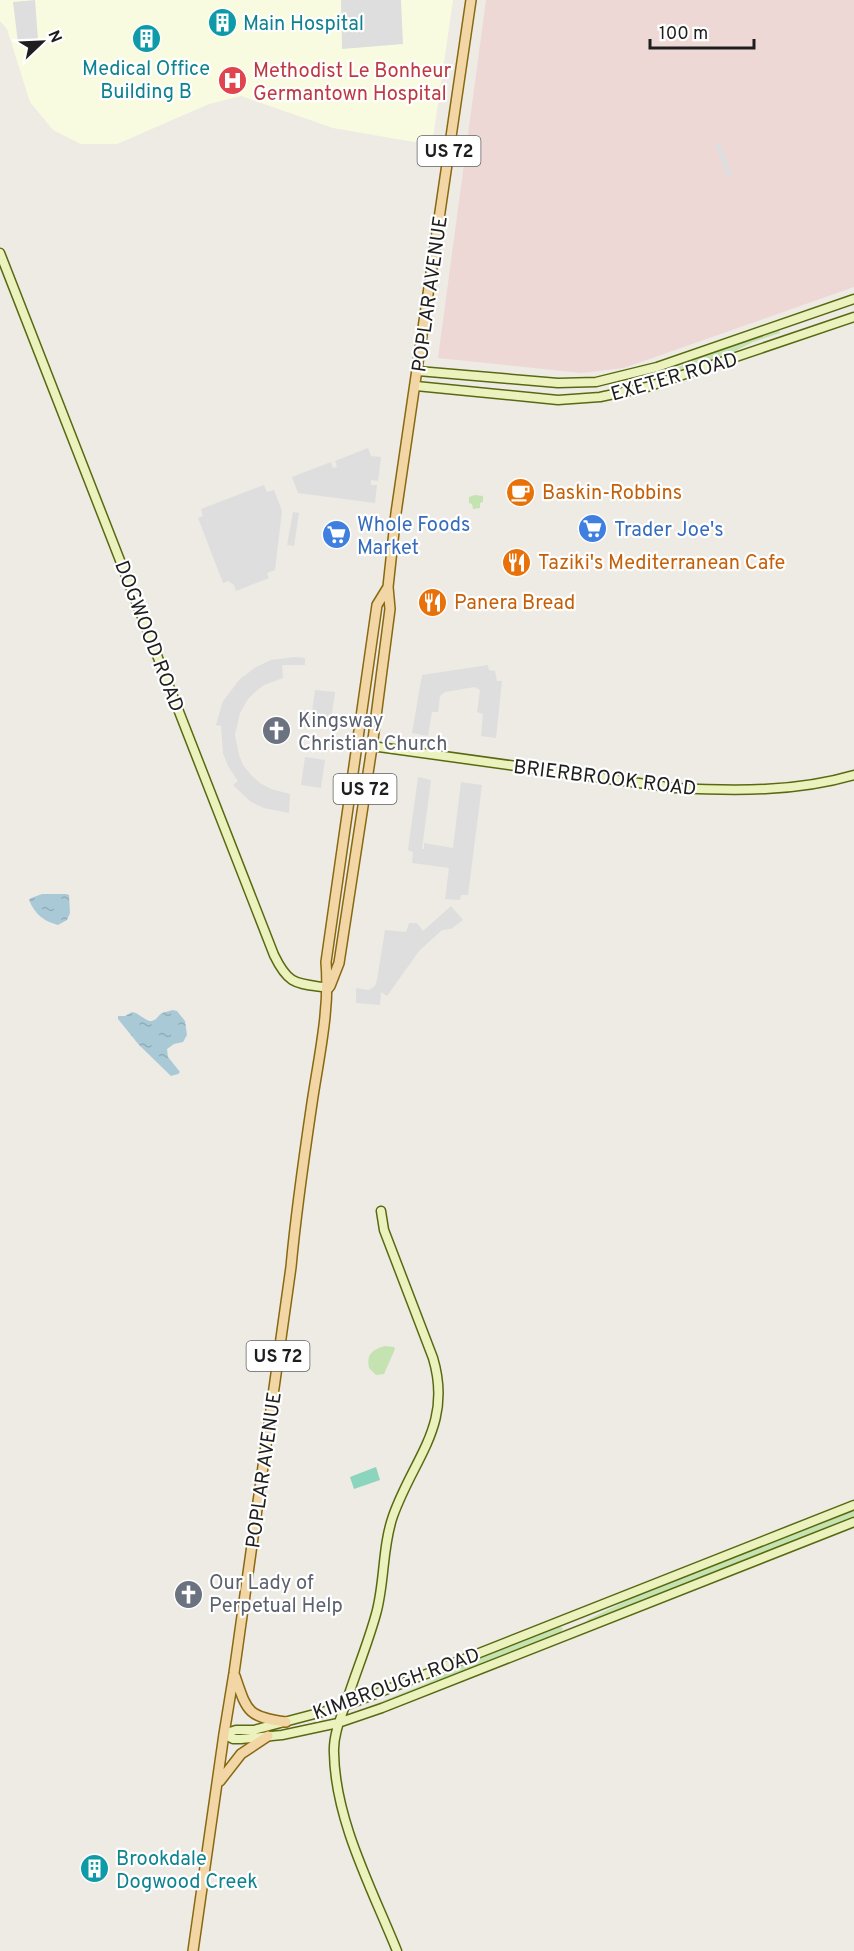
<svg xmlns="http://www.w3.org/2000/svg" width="854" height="1951" font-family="Overpass,sans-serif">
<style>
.commercial{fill:#edd8d6}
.education{fill:#f9fbe0}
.grass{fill:#c5e3b0}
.pitch{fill:#8bd4bd}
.parking{fill:#dedede}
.water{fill:url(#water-ripples)}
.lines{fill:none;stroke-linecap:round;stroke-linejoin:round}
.secondary-casing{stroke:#596911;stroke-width:11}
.primary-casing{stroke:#886810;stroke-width:12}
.secondary{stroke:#ecf2be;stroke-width:8}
.primary{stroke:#f2d6a6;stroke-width:9}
.labels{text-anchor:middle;stroke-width:4.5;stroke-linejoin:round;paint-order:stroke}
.shield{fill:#fff;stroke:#626262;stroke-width:1.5}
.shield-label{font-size:18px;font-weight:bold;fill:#1e1e1e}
.culture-label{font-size:20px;fill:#0d838f;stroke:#fff;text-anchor:start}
.health-label{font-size:20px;fill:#be3a42;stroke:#fff;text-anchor:start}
.street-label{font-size:20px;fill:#1e1e1e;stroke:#fff}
.food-label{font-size:20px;fill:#c56008;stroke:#fff;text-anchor:start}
.shop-label{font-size:20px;fill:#366cbe;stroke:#fff;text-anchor:start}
.worship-label{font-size:20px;fill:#5b616d;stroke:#fff;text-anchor:start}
</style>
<defs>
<pattern id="water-ripples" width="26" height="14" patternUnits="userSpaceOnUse" patternTransform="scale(1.5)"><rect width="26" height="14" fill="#aac9d7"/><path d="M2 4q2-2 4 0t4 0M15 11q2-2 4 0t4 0" fill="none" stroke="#92acb8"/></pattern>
</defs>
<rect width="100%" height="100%" fill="#eeebe5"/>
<path class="commercial" d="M486,0H854V287L624,368L581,373L438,358Z"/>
<path class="education" d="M0,0H453L432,145L333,128L241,96L209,104L117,144H81L53,130L30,102L7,29L0,21Z"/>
<path class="grass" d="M779,329L780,333L753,342L731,353L656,379L654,377L655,375L681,366L720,349Z
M475,495L483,496V502L480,503V508L473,509L472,504L469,503V497Z
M385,1346L394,1347L395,1349L384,1374L376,1375L369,1368C366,1354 373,1349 385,1346Z
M854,1509V1517L589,1622L587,1620L646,1591Z
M558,1626L563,1628L561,1633L367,1709L365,1708L425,1684L483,1655Z"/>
<path class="pitch" d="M376,1467L380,1480L354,1489L350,1477Z"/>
<path class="parking" d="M35,0L38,39L18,43L13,2Z
M341,0H401L403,44L342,49Z
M720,143L732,174L727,177L715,145Z
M368,448L371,456L381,457L378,481L371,480V485H377L375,503L298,493L292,477L331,462L333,468L337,467L335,461Z
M264,485L267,492L274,490L282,511L275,570L267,573L269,578L236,591L234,585L228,581L223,583L198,518L203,516L201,509Z
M293,512L299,513L294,546L287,545Z
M295,657L305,658V665H282L283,678L264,685L255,692L248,699L240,713L235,735L239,755L243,765L252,776L260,783L271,789L290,794L289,813L264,808L251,802L233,785L238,781L228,766L223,753L221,726L216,725L223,701L240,679L256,667L271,660Z
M488,665L489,670L495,671L497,681H502L496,738L481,736L483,714L477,712L480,690L475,687L445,692L440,696L438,712H432L428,736L412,733L422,675Z
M315,690L335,692L331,721L311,718Z
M305,757L325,760L321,788L301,785Z
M418,777L431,780L422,849H424V843L453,848L461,782L482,785L468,895H461L460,900L445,899L449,868L412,863L413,852L408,850Z
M451,906L463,920L451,929L442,930L419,951L387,996L381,992L380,1005L356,1003V988L369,990L375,986L377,980L385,930L406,932L409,923H417L423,931Z"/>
<path class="water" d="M42,894H66L69,895L70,913L67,920L58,925C43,921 35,914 29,900L31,898Z
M172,1010L177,1011L185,1021L187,1035L183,1042L174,1044L167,1049L168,1057L180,1072L178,1074L171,1076L139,1045L118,1019V1016H125L132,1012C139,1013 144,1020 150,1021C157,1021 157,1016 162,1013C164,1012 170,1011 172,1010Z"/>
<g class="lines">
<defs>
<path id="secondary" d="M0,253L274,955C289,986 296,983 329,988
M418,371L558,383L596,382L657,367L854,299
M416,386L558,400L600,397L647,387L854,317
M357,744L675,788C735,791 796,792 854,775
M381,1211L384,1230L433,1358C453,1425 414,1457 393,1516C382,1547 385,1582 376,1614C368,1643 356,1672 347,1700C341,1717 333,1735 334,1753C335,1820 372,1889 397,1951
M224,1734L236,1730H254L345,1706L854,1505
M224,1734L233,1739H241L282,1735L338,1723L382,1708L854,1522"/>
<path id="primary" d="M330,986L339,963L372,747L390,609L388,587L396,513L471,0
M235,1676C247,1711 247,1717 286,1722
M220,1781L241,1754L268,1736
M193,1951L224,1734L234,1673L291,1267C296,1212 304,1157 312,1103C319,1056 330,1009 326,962L377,605L388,587"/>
</defs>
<use href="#secondary" class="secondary-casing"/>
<use href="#primary" class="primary-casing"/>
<use href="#secondary" class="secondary"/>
<use href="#primary" class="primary"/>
</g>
<defs>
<symbol id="building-disc" viewBox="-11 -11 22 22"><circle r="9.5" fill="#0f9aa8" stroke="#fff"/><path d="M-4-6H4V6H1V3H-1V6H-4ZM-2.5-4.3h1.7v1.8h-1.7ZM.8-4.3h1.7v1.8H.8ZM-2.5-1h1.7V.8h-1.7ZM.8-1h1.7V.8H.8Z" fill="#fff"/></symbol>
<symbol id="hospital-disc" viewBox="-11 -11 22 22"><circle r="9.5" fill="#e0444e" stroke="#fff"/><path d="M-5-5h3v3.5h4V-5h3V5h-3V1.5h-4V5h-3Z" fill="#fff"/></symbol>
<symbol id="cafe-disc" viewBox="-11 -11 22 22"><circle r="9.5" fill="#e8710a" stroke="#fff"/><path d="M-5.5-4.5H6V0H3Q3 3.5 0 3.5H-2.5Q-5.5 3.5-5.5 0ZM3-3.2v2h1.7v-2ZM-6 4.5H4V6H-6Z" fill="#fff"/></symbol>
<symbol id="supermarket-disc" viewBox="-11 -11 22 22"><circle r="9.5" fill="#3f7fe0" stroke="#fff"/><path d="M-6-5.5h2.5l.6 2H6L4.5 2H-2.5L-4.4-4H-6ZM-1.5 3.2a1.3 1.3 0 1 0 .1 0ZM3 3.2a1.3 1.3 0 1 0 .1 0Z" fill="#fff"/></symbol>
<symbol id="restaurant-disc" viewBox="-11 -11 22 22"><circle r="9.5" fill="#e8710a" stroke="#fff"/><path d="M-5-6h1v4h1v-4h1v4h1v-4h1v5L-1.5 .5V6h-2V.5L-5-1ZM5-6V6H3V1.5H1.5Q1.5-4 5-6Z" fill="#fff"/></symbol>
<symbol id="church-disc" viewBox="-11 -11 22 22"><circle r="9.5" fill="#6b7280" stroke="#fff"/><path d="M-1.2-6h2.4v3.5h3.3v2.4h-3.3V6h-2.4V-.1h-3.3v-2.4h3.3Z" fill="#fff"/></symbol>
</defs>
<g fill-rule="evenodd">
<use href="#building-disc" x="206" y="6" width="33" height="33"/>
<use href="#building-disc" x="130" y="22" width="33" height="33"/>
<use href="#hospital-disc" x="216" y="64" width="33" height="33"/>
<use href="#cafe-disc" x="504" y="476" width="33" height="33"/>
<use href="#supermarket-disc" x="576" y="512" width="33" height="33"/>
<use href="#supermarket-disc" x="320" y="518" width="33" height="33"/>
<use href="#restaurant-disc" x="500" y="546" width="33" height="33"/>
<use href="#restaurant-disc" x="416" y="586" width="33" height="33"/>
<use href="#church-disc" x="260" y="714" width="33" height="33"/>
<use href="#church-disc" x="172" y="1578" width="33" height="33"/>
<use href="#building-disc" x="78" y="1852" width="33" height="33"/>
</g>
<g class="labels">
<g class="shield">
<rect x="417.5" y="136" width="63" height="30" rx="4.5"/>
<rect x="333.5" y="774" width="63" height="30" rx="4.5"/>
<rect x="246.5" y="1341" width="63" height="30" rx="4.5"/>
</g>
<g class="shield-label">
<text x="449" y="157">US 72</text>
<text x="365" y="795">US 72</text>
<text x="278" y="1362">US 72</text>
</g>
<g class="culture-label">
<text x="243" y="30">Main Hospital</text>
<text x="146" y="75" text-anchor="middle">Medical Office<tspan x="146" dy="23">Building B</tspan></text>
<text x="116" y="1865">Brookdale<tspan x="116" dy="23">Dogwood Creek</tspan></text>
</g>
<g class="health-label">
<text x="253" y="77">Methodist Le Bonheur<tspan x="253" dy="23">Germantown Hospital</tspan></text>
</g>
<g class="street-label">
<text transform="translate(429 294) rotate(-82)" y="7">POPLAR AVENUE</text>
<text transform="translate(674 376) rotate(-16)" y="7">EXETER ROAD</text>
<text transform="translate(150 636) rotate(69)" y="7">DOGWOOD ROAD</text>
<text transform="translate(605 777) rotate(7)" y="7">BRIERBROOK ROAD</text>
<text transform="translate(263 1470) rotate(-82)" y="7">POPLAR AVENUE</text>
<text transform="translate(396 1683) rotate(-20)" y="7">KIMBROUGH ROAD</text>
</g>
<g class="food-label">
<text x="542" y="499">Baskin-Robbins</text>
<text x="538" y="569">Taziki's Mediterranean Cafe</text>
<text x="454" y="609">Panera Bread</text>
</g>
<g class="shop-label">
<text x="357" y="531">Whole Foods<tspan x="357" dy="23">Market</tspan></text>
<text x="614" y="536">Trader Joe's</text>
</g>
<g class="worship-label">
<text x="298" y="727">Kingsway<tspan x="298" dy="23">Christian Church</tspan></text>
<text x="209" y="1589">Our Lady of<tspan x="209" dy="23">Perpetual Help</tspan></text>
</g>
</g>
<g transform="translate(42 42) rotate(67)" stroke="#ffffff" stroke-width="4.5" paint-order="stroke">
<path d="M0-4.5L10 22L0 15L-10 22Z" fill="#1e1e1e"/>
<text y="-9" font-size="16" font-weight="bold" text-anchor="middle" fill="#1e1e1e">N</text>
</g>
<path d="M650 39v9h104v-9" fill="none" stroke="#1e1e1e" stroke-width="3"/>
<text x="659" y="39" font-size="18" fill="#1e1e1e" stroke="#ffffff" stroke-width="4.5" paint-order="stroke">100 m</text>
</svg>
